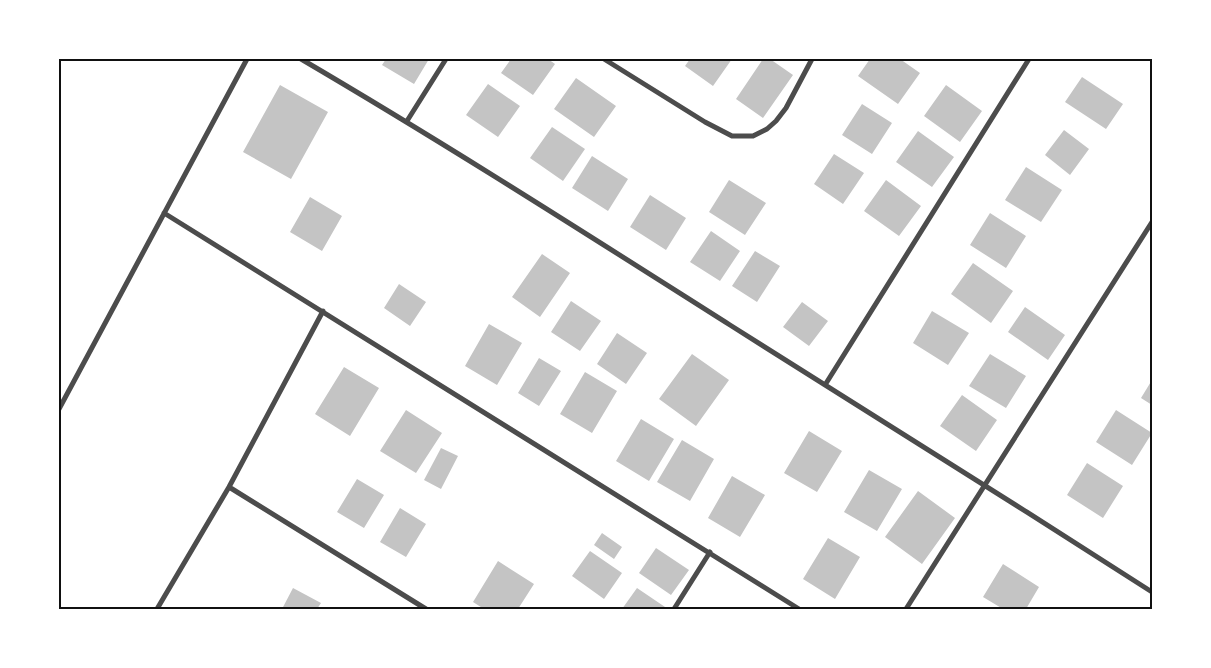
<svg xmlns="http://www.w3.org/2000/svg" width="1211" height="668" font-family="'Nunito Sans',sans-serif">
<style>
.building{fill:#c4c4c4}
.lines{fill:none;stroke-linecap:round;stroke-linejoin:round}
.minor{stroke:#4c4c4c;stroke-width:5}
.neatline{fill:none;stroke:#111;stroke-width:2}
</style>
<rect width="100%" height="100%" fill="#fff"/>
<path class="building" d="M386,59H429L414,84L382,65Z
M511,59H548L555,64L533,95L501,73Z
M690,59H732L713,86L685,66Z
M763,59H770L793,75L763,118L736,99Z
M870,59H900L920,73L898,104L858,76Z
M1082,77L1123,104L1106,129L1065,102Z
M576,78L616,106L594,137L554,109Z
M488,84L520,106L498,137L466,115Z
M280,85L328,112L291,179L243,152Z
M946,85L982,111L960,142L924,116Z
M862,104L892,123L872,154L842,135Z
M552,127L585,149L563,181L530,158Z
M1064,130L1089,149L1070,175L1045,155Z
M918,131L954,157L932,187L896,162Z
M834,154L864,173L843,204L814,184Z
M592,156L628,179L608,211L572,188Z
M1026,167L1062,190L1041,222L1005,200Z
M729,180L766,203L745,235L709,212Z
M886,180L921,206L899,236L864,211Z
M650,195L686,218L666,250L630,227Z
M310,197L342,216L322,251L290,232Z
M990,213L1026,236L1006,268L970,245Z
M711,231L740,251L720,281L690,262Z
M755,251L780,266L757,302L732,286Z
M542,254L570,273L540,317L512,297Z
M973,263L1013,291L991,323L951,294Z
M399,284L426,302L410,326L384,308Z
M571,301L601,321L580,351L551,332Z
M802,302L828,321L809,346L783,327Z
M1025,307L1065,335L1048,360L1008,332Z
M932,311L969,333L948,365L913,343Z
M489,324L522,343L497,385L465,366Z
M617,333L647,353L626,384L597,364Z
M692,354L729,380L696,426L659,399Z
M990,354L1026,376L1006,408L969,386Z
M539,358L561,371L539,406L518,393Z
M344,367L379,388L350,436L315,414Z
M585,372L617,391L592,433L560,414Z
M1152,380V405L1141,398Z
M962,395L997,420L976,451L940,426Z
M406,410L442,433L416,473L380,451Z
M1116,410L1152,433L1132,465L1096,442Z
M641,419L674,439L649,481L616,461Z
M809,431L842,451L817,492L784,473Z
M682,440L714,459L690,501L657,482Z
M441,448L458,456L441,489L424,480Z
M1087,463L1123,486L1103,518L1067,495Z
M869,470L902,489L877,531L844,512Z
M732,476L765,495L740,537L708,518Z
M357,479L384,495L364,528L337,512Z
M918,491L955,518L922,564L885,537Z
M400,508L426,524L406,557L380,542Z
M602,533L622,547L614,559L594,545Z
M828,538L860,557L835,599L803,579Z
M656,548L689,570L671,595L639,573Z
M590,551L622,573L604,599L572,576Z
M498,561L534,584L518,609H484L473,602Z
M1003,564L1039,587L1026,609H1003L983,597Z
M293,588L321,603L317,609H282Z
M637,588L668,609H622Z"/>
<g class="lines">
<path class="minor" d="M301,59C446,144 588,235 730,325C871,414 1012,502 1152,592
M604,59L705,122L732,136H753L767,129L776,121L786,108L812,59
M407,121L446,59
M164,213L799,609
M825,385L1029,59
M59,409L247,59
M229,487L426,609
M157,609L229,487L323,311
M674,609L710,552
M906,609L1152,222"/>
</g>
<rect width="1211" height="668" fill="none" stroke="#ffffff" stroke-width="120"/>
<rect x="60" y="60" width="1091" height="548" class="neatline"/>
</svg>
